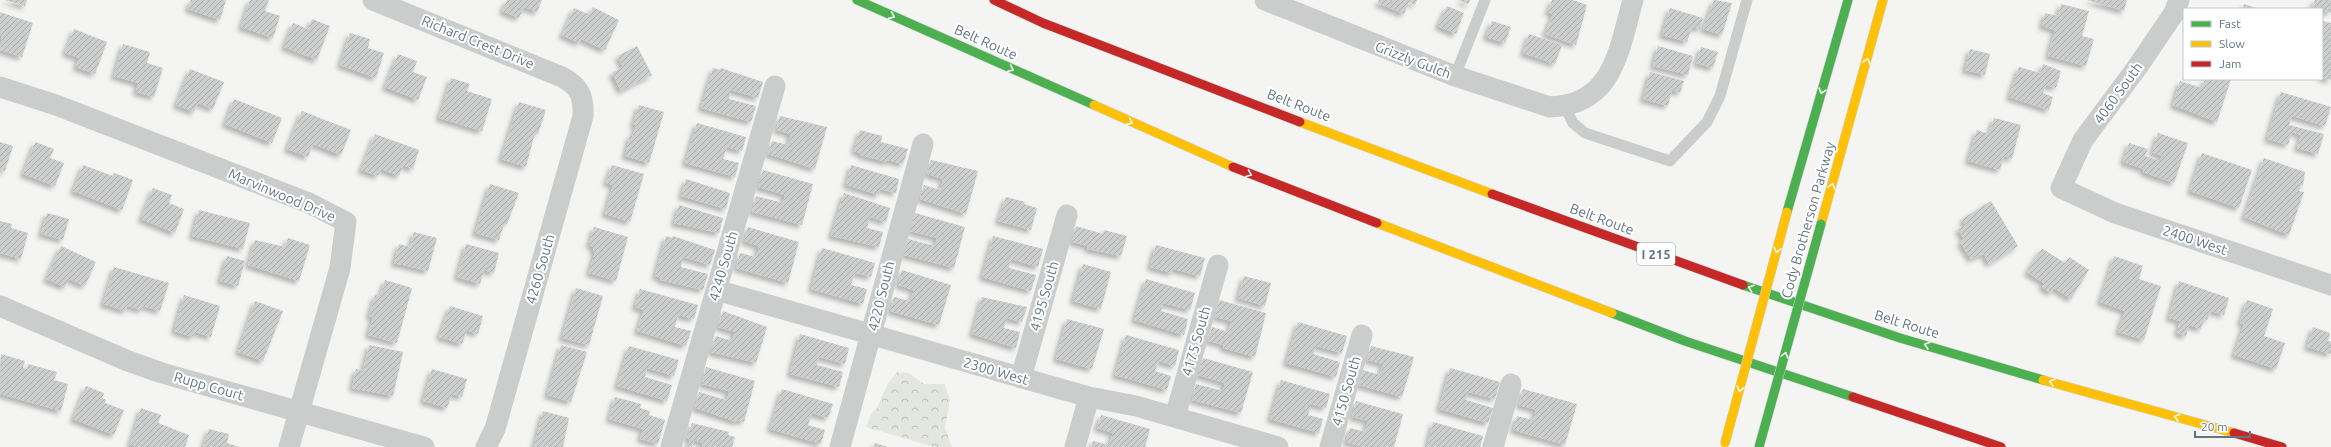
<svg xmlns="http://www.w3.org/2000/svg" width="2331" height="447" font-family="Ubuntu,sans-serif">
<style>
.park{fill:url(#park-crowns)}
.building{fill:url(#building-hatch);filter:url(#shadow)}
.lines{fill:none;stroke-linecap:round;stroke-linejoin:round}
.fast-casing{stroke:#d0d2d2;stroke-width:10}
.slow-casing{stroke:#d0d2d2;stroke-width:10}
.jam-casing{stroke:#d0d2d2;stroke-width:10}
.lane{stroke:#cbcdcd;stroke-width:11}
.street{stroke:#cbcdcd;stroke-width:21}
.fast{stroke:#4caf50;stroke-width:9}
.slow{stroke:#ffc107;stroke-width:9}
.jam{stroke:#c62828;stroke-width:9}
.fast-bridge-casing{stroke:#d0d2d2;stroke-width:10;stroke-linecap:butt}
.slow-bridge-casing{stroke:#d0d2d2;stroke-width:10;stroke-linecap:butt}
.fast-bridge{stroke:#4caf50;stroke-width:9}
.slow-bridge{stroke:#ffc107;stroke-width:9}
.oneway{stroke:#f6fbf6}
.labels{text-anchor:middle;stroke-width:4;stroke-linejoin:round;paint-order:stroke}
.shield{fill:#fff;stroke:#929ea8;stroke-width:1}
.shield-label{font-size:13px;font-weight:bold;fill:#647482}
.street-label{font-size:14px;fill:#647482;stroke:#fff}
</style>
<defs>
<pattern id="park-crowns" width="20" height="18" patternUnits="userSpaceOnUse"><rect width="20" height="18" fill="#e4e7e0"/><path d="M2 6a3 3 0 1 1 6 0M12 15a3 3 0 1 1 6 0" fill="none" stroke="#bcc0bb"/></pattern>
<pattern id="building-hatch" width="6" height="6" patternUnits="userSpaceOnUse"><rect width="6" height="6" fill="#cdcece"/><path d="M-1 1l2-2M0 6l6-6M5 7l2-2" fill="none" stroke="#aaacad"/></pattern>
<filter id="shadow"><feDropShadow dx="-3.5" dy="3.5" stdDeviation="2" flood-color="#0004"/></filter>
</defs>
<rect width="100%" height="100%" fill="#f4f4f2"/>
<path class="park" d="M897,372L909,373L924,384H945L950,400L945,428L952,447H934L866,427L871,414L877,408L888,383Z"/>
<path class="building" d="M5,0H27L25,6Z
M191,0H226L220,20L188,9Z
M250,0H269L265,11L280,16L273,38L241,27Z
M507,0H542L537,12L524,7L519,18L502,11Z
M1379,0H1417L1415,5L1409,2L1404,14L1378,3Z
M1458,0H1470L1468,4Z
M1552,0H1573L1587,5L1576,45L1545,34L1553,14L1548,12Z
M1714,0L1732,3L1722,35L1703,29Z
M2087,0H2127L2124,11Z
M2315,0H2331V13L2312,7Z
M2061,4L2089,11L2082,36L2094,39L2086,66L2048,56L2055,30L2042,26L2045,13L2058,16Z
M2244,4L2259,9H2243Z
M1447,6L1464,13L1456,34L1438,26Z
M593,7L619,20L605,50L581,39L579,43L562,35L574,8L590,15Z
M1670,8L1703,18L1700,29L1692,27L1687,42L1662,35Z
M0,12L33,23L22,57L0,50L2,36L0,35Z
M312,19L330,26L317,60L284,47L293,23L308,29Z
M1492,21L1511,27L1505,43L1486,37Z
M2322,21L2331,23V80L2322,78Z
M74,29L107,42L95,74L76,67L79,58L65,53Z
M350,33L370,39L368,48L384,53L376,78L340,65Z
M1529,34L1562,45L1555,64L1523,53Z
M123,44L150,52L147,63L163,68L154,97L136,92L138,83L114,76Z
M637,46L652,75L621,91L612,73L623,67L618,56Z
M1658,46L1693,56L1688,75L1653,66Z
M1701,47L1718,52L1713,68L1696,63Z
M1970,49L1990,54L1985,75L1965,70Z
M398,54L417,61L413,72L427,77L418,100L385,87Z
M2043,64L2061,71L2056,88L2046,85L2043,93L2053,97L2049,110L2009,97L2019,67L2040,73Z
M713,68L720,70L721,68L763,82L758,98L731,90L729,99L756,106L751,122L701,108Z
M190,69L224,82L213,109L198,103L194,112L176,105Z
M1650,72L1684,81L1680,93L1672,90L1668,106L1643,99Z
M451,78L470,84L467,91L492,99L482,131L439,118Z
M2205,79H2231L2217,122L2173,105L2180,81L2202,88Z
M2281,92L2331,107L2325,126L2292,116L2289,125L2324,134L2318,154L2297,148L2301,135L2292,132L2288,145L2267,139Z
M234,99L282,118L272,143L225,124Z
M519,102L546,110L538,134L535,133L526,167L501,159Z
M639,105L664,112L649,163L625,156L630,135L633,136L636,125L633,124Z
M302,111L351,130L341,155L313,144L308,157L287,149Z
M780,116L827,127L815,169L768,154L772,141L788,145L791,134L776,130Z
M1994,118L2021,125L2012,159L2004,156L2000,170L1968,161L1977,130L1989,134Z
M697,123L746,137L742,151L727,147L723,159L739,163L735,177L685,163Z
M860,130L882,136L881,142L908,149L903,164L887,160V162L860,155L861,153L854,151Z
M2158,133L2188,143L2174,183L2143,172L2144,169L2123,162L2129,143L2148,149L2145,156L2160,161L2162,156L2152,152Z
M375,134L419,150L413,169L403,165L399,176L381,169L378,176L361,170Z
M0,142L13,146L5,171L0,169Z
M35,142L54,149L50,158L64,163L55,186L23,174Z
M2202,153L2252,170L2239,208L2190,191Z
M2264,158L2305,172L2303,186L2301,185L2299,191L2304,192L2289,235L2244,217Z
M931,160L978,171L966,214L920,199L924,185L940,190L942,184L943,179L927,174Z
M83,165L113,176L114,173L133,180L122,210L73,191Z
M612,165L644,174L630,222L605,214L613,185L606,183Z
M851,165L899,179L896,193L880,189L879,195L846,185Z
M763,170L813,184L802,225L752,212L756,196L783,203L785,195L758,187Z
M686,179L730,193L726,209L681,196Z
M490,184L519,193L507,224H504L499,240L475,233Z
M153,188L172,195L169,203L184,209L175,233L141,219Z
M844,193L890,208L886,222L870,217L867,228L883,232L879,247L831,236Z
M1006,197L1025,202L1024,204L1037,208L1031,230L998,221Z
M1991,201L2018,246L1989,264L1984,254L1971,259L1960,242L1964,239L1958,229L1966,225L1962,219Z
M679,205L723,218L719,233L674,223Z
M199,210L250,223L243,249L192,236Z
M47,213L69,219L63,240L41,234Z
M915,213L965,227L954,268L904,255L908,239L935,246L937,238L910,231Z
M0,221L12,224L11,228L28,233L21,259L0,253Z
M1076,226L1103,234L1104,230L1127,236L1121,256L1087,249L1088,246L1072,242Z
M594,227L628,237L616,281L589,273L595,252L593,251L594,247L589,245Z
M748,227L799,242L788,283L736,268L740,253L756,257L758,252L759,246L744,241Z
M414,232L437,238L428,271L394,263L399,244L410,247Z
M666,236L672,238L673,236L715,250L710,265L683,257L681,267L708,274L703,290L660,280L661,278L655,276Z
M993,236L1043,249L1038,267L1011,259L1009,268L1036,275L1031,291L982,277Z
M288,238L310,245L299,281L248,265L255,240L285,247Z
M466,244L499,253L494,273L484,270L480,284L457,277Z
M1156,245L1205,258L1200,276L1173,269L1172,273L1150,267Z
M61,246L96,262L85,286L69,279L65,287L46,279Z
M822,248L875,263L871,277L855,273L851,285L867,289L863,304L811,289Z
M2043,249L2065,263L2069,257L2089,270L2071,299L2054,288L2051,293L2042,287L2044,283L2027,272L2040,251Z
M227,256L245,261L238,286L220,281Z
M2114,256L2143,266L2139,279L2161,286L2144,340L2118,332L2125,311L2100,302Z
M1083,264L1111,272L1101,309L1073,301Z
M114,267L169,283L160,311L143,306L142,310L127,306L126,311L103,304Z
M902,270L951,285L939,325L890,311L894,297L910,301L914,290L898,285Z
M1244,276L1271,283L1265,306L1238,298Z
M1146,279L1195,293L1190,310L1163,303L1161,311L1188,319L1184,335L1134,320Z
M385,280L412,288L397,343L368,335L373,317L369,316L375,295L380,296Z
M2179,281L2229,298L2224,315L2211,311L2207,320L2204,319L2201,329L2189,325L2186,336L2177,333L2180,321L2169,318Z
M576,288L603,296L589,345L562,338Z
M640,289L698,305L694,319L678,315L675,327L691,331L686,346L637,331L644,310L635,307Z
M184,295L220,306L211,337L195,332L193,337L174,331Z
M982,297L1027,307L1022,322L1006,318L1004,328L1020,332L1016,348L972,334Z
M1219,300L1266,313L1255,357L1223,348L1224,345L1208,341L1212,327L1228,332L1230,326L1231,321L1215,317Z
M2247,300L2273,309L2264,336L2285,343L2276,369L2234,355L2244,324L2240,323Z
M255,301L283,311L263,361L238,352Z
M450,306L483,316L478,334L467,330L462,344L439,337Z
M723,311L767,327L756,363L711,352L716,336L732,341L735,332L718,327Z
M1067,319L1104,329L1092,369L1056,359Z
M1298,322L1347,336L1342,353L1316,346L1313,354L1340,362L1336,377L1286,363Z
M2313,327L2330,333L2328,341L2331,342V354L2307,347Z
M800,334L849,348L845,364L819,357L817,365L843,372L839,387L790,374Z
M1126,335L1179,350L1175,366L1159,361L1155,371L1171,376L1167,390L1115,375Z
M369,345L403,352L393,396L352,388L356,369L363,371Z
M561,345L587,352L571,402L547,395Z
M629,346L679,360L674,376L647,368L645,377L672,385L667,401L617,386Z
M1371,346L1414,357L1402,397L1359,385L1363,370L1380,375L1383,364L1367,360Z
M1,354L25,361L23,368L27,369L28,364L57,372L54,380L68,384L61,411L0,394Z
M1203,358L1253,372L1241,413L1192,400L1196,384L1223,391L1225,383L1198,375Z
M706,367L755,381L744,422L737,420V422L695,408L699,392L726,400L728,396L729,391L702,384Z
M1450,368L1500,382L1495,399L1468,392L1466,400L1493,408L1488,423L1439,409Z
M432,369L467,379L462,397L452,394L447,408L423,401Z
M1281,380L1330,394L1326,408L1311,404L1308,415L1323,419L1319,433L1270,419Z
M86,386L104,393L102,398L106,400L105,403L124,410L114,435L73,419Z
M782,389L833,404L828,418L812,413L808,425L825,430L821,444L770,429Z
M1523,389L1577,404L1565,445L1513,430L1517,416L1533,420L1536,410L1519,405Z
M615,397L641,404L640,408L650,411L649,415L665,420L658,444L640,439L643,429L609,419Z
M1356,401L1403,414L1394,447H1363L1346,442L1350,428L1365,432L1368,421L1352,417Z
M141,408L161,415L158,423L189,435L185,447H139L130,444Z
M543,411L569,418L563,447H534Z
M1101,415L1150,429L1145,447H1091L1093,441L1109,445L1113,433L1097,428Z
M1433,422L1483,436L1480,447H1427Z
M692,423L729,432L728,435L735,437L732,447H702L703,443L694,440L692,447H688L690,439L687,438Z
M209,429L229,434L227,443L239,447H203Z
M875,443L888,447H874Z"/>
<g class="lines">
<defs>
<path id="fast" d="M857,0L1094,105
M1787,212L1848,0
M1743,285L1900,338L2043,380
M1612,313L1685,341L1853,397"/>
<path id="slow" d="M1094,105L1233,167
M1300,122L1492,194
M1377,223L1612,313
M1821,224L1883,0
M2043,380L2234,433"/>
<path id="jam" d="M994,0L1043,23L1300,122
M1233,167L1377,223
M1492,194L1743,285
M1853,397L2001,447
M2234,433L2282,447"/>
</defs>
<use href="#fast" class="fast-casing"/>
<use href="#slow" class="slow-casing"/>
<use href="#jam" class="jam-casing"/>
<path class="lane" d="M1455,76L1485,0
M1565,107L1573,123L1585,133L1670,161L1707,122L1720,96L1747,0"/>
<path class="street" d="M373,0L562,77C579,86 584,96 583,116L495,429L486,447
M1265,0L1455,76L1550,107C1614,105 1619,49 1633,0
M2179,0L2174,13L2136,69L2083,140L2061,188L2115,213L2331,285
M0,87L56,105L309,203L346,222L340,268L289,447
M716,290L1089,397L1136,406L1278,447
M0,306L128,361L162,373L424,447
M1021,378L1067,215
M1175,417L1218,265
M671,447L775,86
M840,447L923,144
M1075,447L1089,397
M1330,447L1362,335
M1493,447L1511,384"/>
<use href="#fast" class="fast"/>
<use href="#slow" class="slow"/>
<use href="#jam" class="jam"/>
<defs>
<path id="fast-bridge" d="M1759,447L1821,224"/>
<path id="slow-bridge" d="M1725,443L1787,212"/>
</defs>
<use href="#fast-bridge" class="fast-bridge-casing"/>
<use href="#slow-bridge" class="slow-bridge-casing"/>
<use href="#fast-bridge" class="fast-bridge"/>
<use href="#slow-bridge" class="slow-bridge"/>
</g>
<defs><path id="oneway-chevron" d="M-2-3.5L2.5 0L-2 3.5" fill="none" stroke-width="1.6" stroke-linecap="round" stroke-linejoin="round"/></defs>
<g class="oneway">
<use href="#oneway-chevron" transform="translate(892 16) rotate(24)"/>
<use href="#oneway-chevron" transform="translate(1867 61) rotate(-74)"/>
<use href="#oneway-chevron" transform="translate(1011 69) rotate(24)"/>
<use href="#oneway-chevron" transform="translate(1822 91) rotate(106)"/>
<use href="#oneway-chevron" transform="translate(1130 122) rotate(24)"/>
<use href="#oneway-chevron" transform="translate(1249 174) rotate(22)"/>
<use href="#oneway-chevron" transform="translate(1832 186) rotate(-74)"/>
<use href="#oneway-chevron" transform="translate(1777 250) rotate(105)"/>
<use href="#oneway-chevron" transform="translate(1751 288) rotate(-161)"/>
<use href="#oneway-chevron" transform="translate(1927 345) rotate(-163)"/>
<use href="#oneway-chevron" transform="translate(1785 355) rotate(-75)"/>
<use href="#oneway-chevron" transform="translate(2052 382) rotate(-164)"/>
<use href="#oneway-chevron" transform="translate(1740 389) rotate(105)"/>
<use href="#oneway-chevron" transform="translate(2177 417) rotate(-164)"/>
</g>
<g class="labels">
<rect class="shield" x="1637" y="243" width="38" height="22" rx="3"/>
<g class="shield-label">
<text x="1656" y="259">I 215</text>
</g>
<g class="street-label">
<text transform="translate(478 42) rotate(22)" y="5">Richard Crest Drive</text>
<text transform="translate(986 42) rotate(24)" y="5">Belt Route</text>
<text transform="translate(1413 60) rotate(21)" y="5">Grizzly Gulch</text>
<text transform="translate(2118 93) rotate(-54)" y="5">4060 South</text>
<text transform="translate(1299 105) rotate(21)" y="5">Belt Route</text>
<text transform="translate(282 195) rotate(23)" y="5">Marvinwood Drive</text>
<text transform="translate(1602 219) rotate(20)" y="5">Belt Route</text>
<text transform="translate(1808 220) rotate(-74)" y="5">Cody Brotherson Parkway</text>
<text transform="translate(2195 240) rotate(18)" y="5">2400 West</text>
<text transform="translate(723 266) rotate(-74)" y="5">4240 South</text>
<text transform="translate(540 269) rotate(-74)" y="5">4260 South</text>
<text transform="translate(881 296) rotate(-76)" y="5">4220 South</text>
<text transform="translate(1044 296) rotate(-74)" y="5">4195 South</text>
<text transform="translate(1907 324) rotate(17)" y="5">Belt Route</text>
<text transform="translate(1196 341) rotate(-74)" y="5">4175 South</text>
<text transform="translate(996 371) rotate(16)" y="5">2300 West</text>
<text transform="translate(209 386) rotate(16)" y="5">Rupp Court</text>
<text transform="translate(1346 391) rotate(-74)" y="5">4150 South</text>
</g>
</g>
<rect x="2183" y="8" width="140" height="72" fill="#ffffff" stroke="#c1c7cd"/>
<rect x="2191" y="21" width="20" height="6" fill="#4caf50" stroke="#c1c7cd"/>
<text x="2219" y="28" font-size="12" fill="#647482">Fast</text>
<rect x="2191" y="41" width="20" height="6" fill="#ffc107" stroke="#c1c7cd"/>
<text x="2219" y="48" font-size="12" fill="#647482">Slow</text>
<rect x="2191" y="61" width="20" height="6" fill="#c62828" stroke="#c1c7cd"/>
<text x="2219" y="68" font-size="12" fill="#647482">Jam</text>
<path d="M2195 431v6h55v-6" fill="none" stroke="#647482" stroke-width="2"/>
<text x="2201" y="431" font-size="12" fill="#647482" stroke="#ffffff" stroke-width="3" paint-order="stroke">20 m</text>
</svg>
